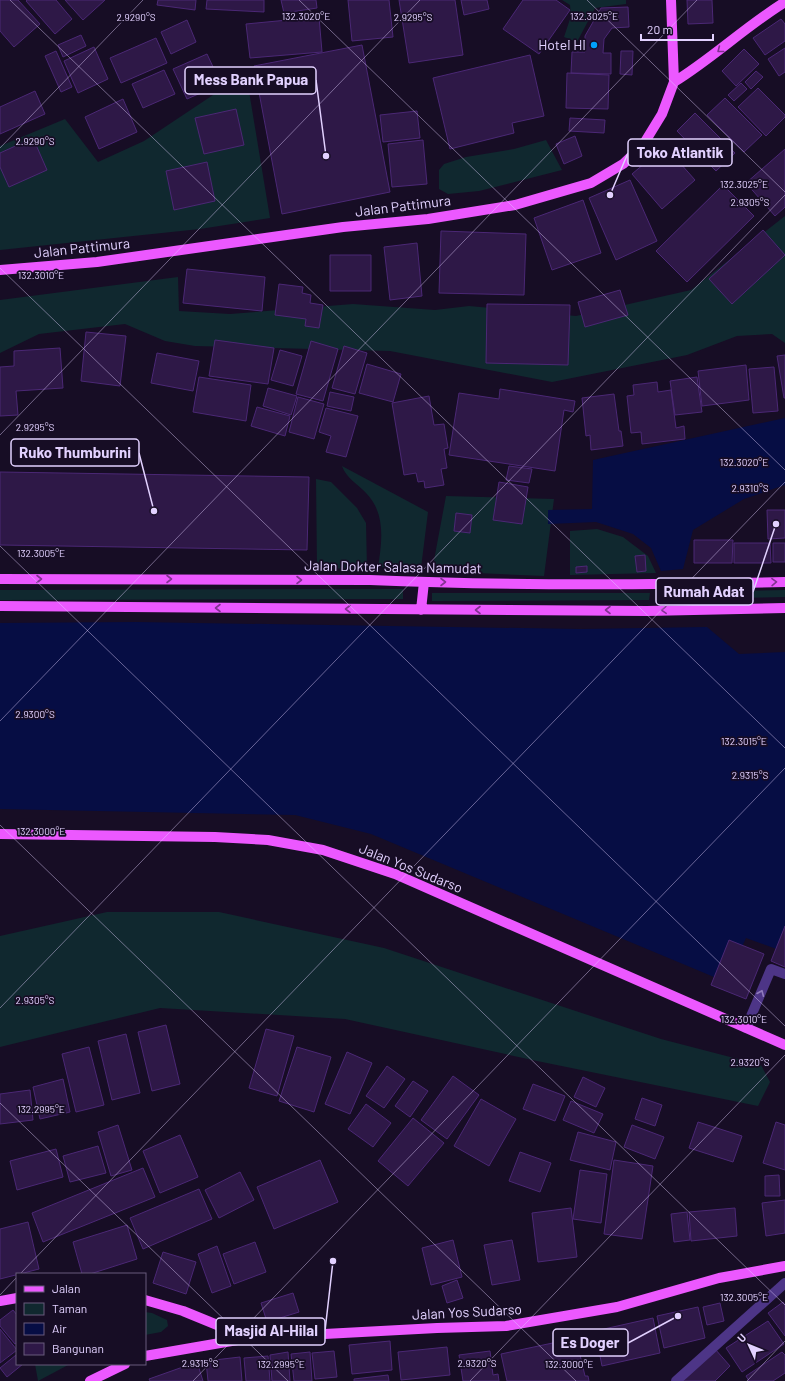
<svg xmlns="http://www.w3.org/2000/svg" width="785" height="1381" font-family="Barlow,sans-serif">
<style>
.green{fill:#10282f}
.water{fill:#060d44}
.building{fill:#2e1847;stroke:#4b2875}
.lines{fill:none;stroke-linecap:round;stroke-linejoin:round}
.minor{stroke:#4d3587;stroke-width:10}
.major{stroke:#ec58ff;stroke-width:10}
.oneway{stroke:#823292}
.oneway2{stroke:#907bbd}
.ticks{fill:none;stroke:#e2d1ff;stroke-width:1;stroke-opacity:0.45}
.poi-dot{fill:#00a1fc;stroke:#170d25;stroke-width:1.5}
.labels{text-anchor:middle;stroke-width:3.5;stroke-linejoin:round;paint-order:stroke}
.poi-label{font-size:14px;fill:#e2d1ff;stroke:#170d25;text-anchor:end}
.street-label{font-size:14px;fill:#e2d1ff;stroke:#170d25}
.ticks-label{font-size:10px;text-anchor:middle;fill:#e2d1ff;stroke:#170d25;stroke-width:3.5;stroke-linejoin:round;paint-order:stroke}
.leader{fill:none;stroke:#e2d1ff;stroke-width:1.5}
.callout-dot{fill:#e2d1ff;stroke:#170d25;stroke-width:1.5}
.callout{fill:#170d25;stroke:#e2d1ff;stroke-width:1.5}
.callout-label{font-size:15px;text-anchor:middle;font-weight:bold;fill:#e2d1ff}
</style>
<rect width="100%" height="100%" fill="#170d25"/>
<path class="green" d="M562,0H626V4L595,8L577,42L564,37L571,16L570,5Z
M246,73L270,218L200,229L0,250V146L65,119L98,162L144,141Z
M546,140L562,170L479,191L448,194L439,189V170L444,164L466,157L514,149Z
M785,216V343L772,334L737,336L687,355L552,382L390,351L195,346L165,341L125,324L39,334L0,353V300L178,277L179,311L230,314L353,304L435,310L469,306L576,316L691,290Z
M342,466L428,512L421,568L378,567C382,542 386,513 366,493C358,484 346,478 342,466Z
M316,479L331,482L357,508L366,523L367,569L317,568Z
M446,496L554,499L544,576L432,571Z
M597,529L623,537L648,556L656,573L570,575V531Z
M403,589V599L0,600V590Z
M785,590V597L682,599L681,592Z
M432,593H650L649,600L432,601Z
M107,912H219L384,948L661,1039L761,1065L770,1082L758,1106L537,1061L345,1019L160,1008L0,1047V936Z
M145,1312L152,1313L167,1320L168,1326L161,1332L145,1335Z
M35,1364H70L38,1381Z"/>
<path class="water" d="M785,418V485L744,499L693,530L683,569L661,571L651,548L633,534L596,522L548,524V510L592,509L593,460Z
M136,622L581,629L707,627L739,654L785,652V952L746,938L726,982L371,834L295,815L0,809V623Z"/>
<path class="building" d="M0,0H18L40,24L14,47L0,31Z
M27,0H56L72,19L55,34L26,1Z
M65,0H105L83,20Z
M158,0H196L195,10L157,5Z
M207,0H264V12L206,9Z
M281,0H316L317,8L284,13Z
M348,0H389L393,37L352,41Z
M399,0H455L463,55L409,63Z
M461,0H487L489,9L464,15Z
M523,0H556L570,10L539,54L503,29Z
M687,0H712L713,23L688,24Z
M628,7L629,27L612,28L604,39L603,53H611V74L571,73L572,52H585V36L601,8Z
M319,17L322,52L250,58L246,24Z
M781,19L785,24V41L765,55L753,38Z
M187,20L196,42L171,54L161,32Z
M81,35L86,46L63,57L58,45Z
M156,38L167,63L121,83L110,58Z
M362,45L390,192L282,214L254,66Z
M94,47L108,79L78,93L64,61Z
M785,48V72L779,76L768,59Z
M744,49L759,64L736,86L722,71Z
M56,51L72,87L61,92L45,56Z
M621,51H633L632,75L620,74Z
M207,54L221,84L187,99L173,69Z
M530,55L544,116L512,123L514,133L450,149L433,78Z
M164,70L175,94L143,108L132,84Z
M756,71L763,77L751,89L745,82Z
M567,73L609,75L608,109L566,108Z
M741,83L747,89L734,101L728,95Z
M758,88L785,115V117L766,136L738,107Z
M35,91L45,114L0,134V107Z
M725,98L762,135L744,152L707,115Z
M123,99L137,132L99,149L85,117Z
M236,109L244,145L204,154L195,118Z
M417,111L420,138L383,142L380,115Z
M695,113L735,153L716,171L677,131Z
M570,118L605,120L604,133L569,131Z
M575,136L582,156L564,164L556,144Z
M33,138L47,170L9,187L0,167V153Z
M423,140L427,184L392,187L388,144Z
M665,146L695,180L662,209L632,174Z
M785,149V207L775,216L746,183Z
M207,162L215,201L174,210L166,171Z
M630,180L657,241L616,260L589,198Z
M723,185L754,216L687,282L656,251Z
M583,200L601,253L552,270L534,218Z
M763,230L785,255L732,304L709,279Z
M441,231L526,234L524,295L439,293Z
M417,243L422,296L390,300L384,247Z
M330,255H371V291H330Z
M187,269L265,277L262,311L183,303Z
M279,284L303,287L302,293L311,295L310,303L323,305L319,328L305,326L306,319L275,315Z
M620,290L628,315L585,327L578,302Z
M487,304L570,305L568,365L486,363Z
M86,332L126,336L120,386L81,381Z
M215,340L274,348L268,384L209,376Z
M311,341L338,349L323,401L296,394Z
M344,346L367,353L355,394L332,388Z
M60,348L63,388L16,391L18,415L0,416V367L14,366V351Z
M280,350L302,356L293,386L271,380Z
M157,353L199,361L193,391L151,383Z
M785,355V398H784L777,356Z
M367,364L401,374L393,402L359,393Z
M746,365L749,400L702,406L698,371Z
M774,367L778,411L753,413L749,369Z
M199,377L251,385L246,421L193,412Z
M697,377L702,412L675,415L670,381Z
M657,382L658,392L671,390L676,428L684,426L685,439L642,444L641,432L631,433L627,396L634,395L633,385Z
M268,388L297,396L291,415L263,406Z
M500,389L575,401L573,412L564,410L555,471L449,455L459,393L499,399Z
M330,392L354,397L351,411L327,406Z
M614,394L619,431H621L623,446L591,450L590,435L586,436L582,398Z
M429,396L434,425L444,424L448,448L444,449L447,468L441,469L444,485L425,488L424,481L418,482L416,473L404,475L392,403Z
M298,397L324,404L314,439L289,432Z
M257,407L290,416L285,436L251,426Z
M326,408L358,416L346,457L326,452L331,436L319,432Z
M509,466L532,469L529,483L506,480Z
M0,472L309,477L307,550L0,545Z
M499,482L528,487L522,524L493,520Z
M767,510H785V538L768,539Z
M456,513L472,515L470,533L454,531Z
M694,540H733L732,563H694Z
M734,543H770L771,563H734Z
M773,543H785V562H773Z
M645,555L646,571L637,572L635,556Z
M587,566V572L576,573V567Z
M785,926V967L771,961Z
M729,940L764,954L746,999L711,985Z
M166,1025L180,1084L152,1091L138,1032Z
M266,1029L294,1036L277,1096L249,1088Z
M126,1034L140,1093L112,1100L98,1041Z
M89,1047L104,1105L76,1112L62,1054Z
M297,1047L331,1057L314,1112L279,1101Z
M347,1052L372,1063L350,1114L325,1104Z
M387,1066L405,1079L384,1108L366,1096Z
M453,1076L479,1095L447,1139L421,1120Z
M583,1077L605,1088L596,1107L574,1097Z
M63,1079L70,1112L40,1119L33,1087Z
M413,1081L428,1091L410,1117L395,1106Z
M533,1084L565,1096L555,1121L523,1109Z
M30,1090L33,1120L0,1124V1094Z
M642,1098L662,1105L655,1126L635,1119Z
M481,1099L516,1119L489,1166L454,1146Z
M571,1101L603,1114L594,1133L563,1120Z
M366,1104L391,1123L373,1147L348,1129Z
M413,1118L444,1143L408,1186L378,1161Z
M698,1122L742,1136L733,1162L689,1148Z
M776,1122L785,1125V1170L763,1163Z
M118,1125L132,1170L111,1176L98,1132Z
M632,1125L664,1137L655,1159L624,1147Z
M578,1132L616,1142L610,1170L570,1160Z
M180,1135L198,1177L160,1193L143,1151Z
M98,1146L106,1173L70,1182L63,1156Z
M56,1149L63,1177L17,1190L10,1161Z
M520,1152L551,1163L540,1192L509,1181Z
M320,1160L338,1202L274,1229L257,1187Z
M614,1160L653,1166L642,1239L604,1234Z
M143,1168L155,1197L43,1242L32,1213Z
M580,1170L607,1174L601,1223L573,1219Z
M240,1172L254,1200L219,1218L205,1190Z
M779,1175L780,1196H765V1176Z
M199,1189L212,1219L143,1249L130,1218Z
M785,1200V1233L766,1236L762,1203Z
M571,1208L577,1257L538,1262L532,1213Z
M735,1208L737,1236L691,1241L689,1212Z
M687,1212L690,1240L674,1242L671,1214Z
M28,1222L39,1269L0,1279V1229Z
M127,1225L137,1259L90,1274H82L73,1242Z
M453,1240L462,1277L431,1285L422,1248Z
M512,1240L520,1280L492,1285L484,1245Z
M255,1242L266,1272L234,1284L223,1254Z
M217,1246L231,1286L212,1293L198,1254Z
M163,1252L196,1262L186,1294L153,1283Z
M457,1280L463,1298L447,1303L442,1286Z
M293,1293L299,1312L267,1322L261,1303Z
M783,1302L785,1305V1336L768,1313Z
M720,1303L724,1321L707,1325L703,1307Z
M698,1307L705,1338L664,1348L657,1316Z
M13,1310L17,1315V1343L15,1344L0,1326V1320Z
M653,1318L660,1353L602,1366L595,1331Z
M768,1321L784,1344L742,1372L726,1348Z
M0,1329L17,1350L0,1363Z
M576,1338L585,1376H588L589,1381H507L501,1354Z
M390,1341L392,1370L352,1374L349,1345Z
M447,1347L450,1375L401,1380L398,1352Z
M715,1349L730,1366L715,1381H681Z
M334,1351L337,1377L315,1379L312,1353Z
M490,1351L493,1375L498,1374L499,1381H463L459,1355Z
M288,1352L290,1381H272L270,1355Z
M310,1352L312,1381H294L291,1354Z
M782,1352L785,1355V1373L773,1381H749L746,1376Z
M16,1355L17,1364H23L7,1377L0,1368Z
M268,1356L270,1381H246L244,1358Z
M240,1357L242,1381H208L206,1361Z
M197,1362L203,1381H150L149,1379Z
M388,1375L389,1381H354V1379Z"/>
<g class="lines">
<path class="minor" d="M746,1028L771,969L785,974
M676,1381L785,1283"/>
<path class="major" d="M674,82C713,58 746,26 785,2
M0,270L97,262L343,227L428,219L515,205L591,183L623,164L643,145L662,114L674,82L671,0
M0,579L370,580C508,586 647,585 785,582
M0,606L647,611L785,608
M421,610L424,582
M0,834L215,837L268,840L323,850L395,874L785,1045
M145,1300L183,1311L249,1338
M0,1301L17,1298
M145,1356L249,1338L437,1328L506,1326L617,1307L719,1278L785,1266
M90,1381L125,1364"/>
</g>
<defs><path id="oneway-chevron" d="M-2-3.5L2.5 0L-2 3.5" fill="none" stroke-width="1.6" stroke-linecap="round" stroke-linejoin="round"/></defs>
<g class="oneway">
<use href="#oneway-chevron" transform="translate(720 50) rotate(142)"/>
<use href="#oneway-chevron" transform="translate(39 579)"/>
<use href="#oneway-chevron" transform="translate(169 579)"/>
<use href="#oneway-chevron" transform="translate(299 580)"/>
<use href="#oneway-chevron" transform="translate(443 582)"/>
<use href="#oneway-chevron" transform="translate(774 582) rotate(-1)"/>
<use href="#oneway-chevron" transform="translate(218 608) rotate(-180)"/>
<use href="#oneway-chevron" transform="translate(348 609) rotate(-180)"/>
<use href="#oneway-chevron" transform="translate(478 610) rotate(-180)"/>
<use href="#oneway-chevron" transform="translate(608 610) rotate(-180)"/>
<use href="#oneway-chevron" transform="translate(664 610) rotate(177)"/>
</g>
<use class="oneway2" href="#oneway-chevron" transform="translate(761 993) rotate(-67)"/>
<path class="ticks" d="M10,0L785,748M299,0L785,470M587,0L785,192M0,148L143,0M0,268L785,1026M0,435L420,0M0,546L785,1305M0,721L697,0M0,825L576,1381M0,1008L785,195M0,1103L288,1381M20,1274L785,482M0,1295L17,1277M193,1381L785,768M470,1381L785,1055M747,1381L785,1341"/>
<circle class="poi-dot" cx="594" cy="45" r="4"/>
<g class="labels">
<g class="poi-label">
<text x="586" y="50">Hotel HI</text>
</g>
<g class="street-label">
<text transform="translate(403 206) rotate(-7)" y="5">Jalan Pattimura</text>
<text transform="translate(82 248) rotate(-6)" y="5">Jalan Pattimura</text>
<text transform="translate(393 567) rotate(1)" y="5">Jalan Dokter Salasa Namudat</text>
<text transform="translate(411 868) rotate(22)" y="5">Jalan Yos Sudarso</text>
<text transform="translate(467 1312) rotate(-3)" y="5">Jalan Yos Sudarso</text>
</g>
</g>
<g class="ticks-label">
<text x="306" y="20">132.3020°E</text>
<text x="594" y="20">132.3025°E</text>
<text x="136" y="21">2.9290°S</text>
<text x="413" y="21">2.9295°S</text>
<text x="35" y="145">2.9290°S</text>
<text x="744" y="188">132.3025°E</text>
<text x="750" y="206">2.9305°S</text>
<text x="41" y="279">132.3010°E</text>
<text x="35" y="431">2.9295°S</text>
<text x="744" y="466">132.3020°E</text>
<text x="750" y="492">2.9310°S</text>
<text x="41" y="557">132.3005°E</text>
<text x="35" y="718">2.9300°S</text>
<text x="744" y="745">132.3015°E</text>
<text x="750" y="779">2.9315°S</text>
<text x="41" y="835">132.3000°E</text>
<text x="35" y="1004">2.9305°S</text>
<text x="744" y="1023">132.3010°E</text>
<text x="750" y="1066">2.9320°S</text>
<text x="41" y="1113">132.2995°E</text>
<text x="744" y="1301">132.3005°E</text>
<text x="200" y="1367">2.9315°S</text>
<text x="477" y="1367">2.9320°S</text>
<text x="281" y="1368">132.2995°E</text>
<text x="569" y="1368">132.3000°E</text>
</g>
<path class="leader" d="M326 156L316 80M610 195L628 153M154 511L139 453M776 524L753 592M333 1261L325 1331M678 1316L628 1343"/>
<g class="callout-dot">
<circle cx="326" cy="156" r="4"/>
<circle cx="610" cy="195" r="4"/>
<circle cx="154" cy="511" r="4"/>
<circle cx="776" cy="524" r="4"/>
<circle cx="333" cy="1261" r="4"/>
<circle cx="678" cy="1316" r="4"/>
</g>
<g class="callout">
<rect x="185" y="67" width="131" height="27" rx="4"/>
<rect x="628" y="139" width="104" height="27" rx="4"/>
<rect x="11" y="439" width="128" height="27" rx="4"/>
<rect x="656" y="578" width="97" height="27" rx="4"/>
<rect x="216" y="1318" width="109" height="27" rx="4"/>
<rect x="553" y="1329" width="75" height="27" rx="4"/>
</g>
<g class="callout-label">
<text x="251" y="85">Mess Bank Papua</text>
<text x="680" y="158">Toko Atlantik</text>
<text x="75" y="458">Ruko Thumburini</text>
<text x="704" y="597">Rumah Adat</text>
<text x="271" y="1336">Masjid Al-Hilal</text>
<text x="590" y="1348">Es Doger</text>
</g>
<rect x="16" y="1273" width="130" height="92" fill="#170d25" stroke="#685b7c"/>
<rect x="24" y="1286" width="20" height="6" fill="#ec58ff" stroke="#685b7c"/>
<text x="52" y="1293" font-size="12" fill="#e2d1ff">Jalan</text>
<rect x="24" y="1303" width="20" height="12" fill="#10282f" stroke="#685b7c"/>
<text x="52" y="1313" font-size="12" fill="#e2d1ff">Taman</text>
<rect x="24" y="1323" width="20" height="12" fill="#060d44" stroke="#685b7c"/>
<text x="52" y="1333" font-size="12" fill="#e2d1ff">Air</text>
<rect x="24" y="1343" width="20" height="12" fill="#2e1847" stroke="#685b7c"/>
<text x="52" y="1353" font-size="12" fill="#e2d1ff">Bangunan</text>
<g transform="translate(749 1345) rotate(314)" stroke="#170d25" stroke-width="3" paint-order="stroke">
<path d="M0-3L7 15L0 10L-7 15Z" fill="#e2d1ff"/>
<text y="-6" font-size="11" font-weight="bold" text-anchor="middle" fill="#e2d1ff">U</text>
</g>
<path d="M641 34v6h72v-6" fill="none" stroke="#e2d1ff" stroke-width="2"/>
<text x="647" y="34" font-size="12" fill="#e2d1ff" stroke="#170d25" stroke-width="3" paint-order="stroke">20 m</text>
</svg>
